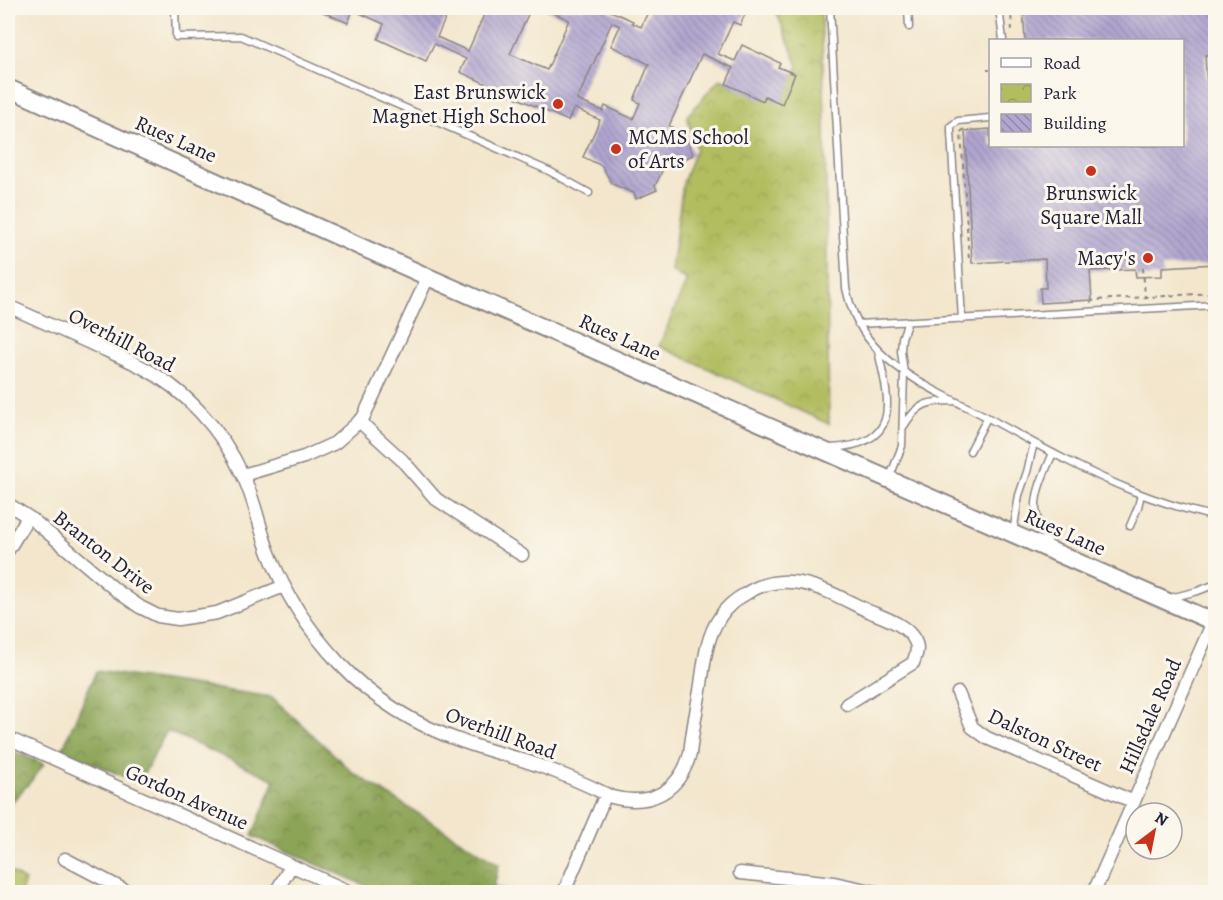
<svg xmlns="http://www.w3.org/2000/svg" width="1223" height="900" font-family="Alegreya,serif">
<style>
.forest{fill:url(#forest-crowns);stroke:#576348;stroke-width:1.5}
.park{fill:url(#park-crowns);stroke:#6a704d;stroke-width:1.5}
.building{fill:url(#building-back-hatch);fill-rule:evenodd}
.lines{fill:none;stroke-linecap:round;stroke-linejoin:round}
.lane-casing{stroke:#8a8484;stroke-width:9}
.street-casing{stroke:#8a8484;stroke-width:15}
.secondary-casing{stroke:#8a8484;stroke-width:20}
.path{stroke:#8a8484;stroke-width:2;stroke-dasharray:4.5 4.5;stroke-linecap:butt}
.lane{stroke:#fff;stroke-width:6}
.street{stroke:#fff;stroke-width:12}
.secondary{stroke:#fff;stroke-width:16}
.poi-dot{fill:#c8321e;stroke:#fbf7ec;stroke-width:2}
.labels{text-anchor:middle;stroke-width:6;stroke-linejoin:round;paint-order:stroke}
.poi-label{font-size:21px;fill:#22223b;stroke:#fbf7ec;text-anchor:end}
.street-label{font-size:21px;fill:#22223b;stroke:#fbf7ec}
</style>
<defs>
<pattern id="forest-crowns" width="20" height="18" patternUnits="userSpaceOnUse" patternTransform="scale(1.5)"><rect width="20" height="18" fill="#8ca456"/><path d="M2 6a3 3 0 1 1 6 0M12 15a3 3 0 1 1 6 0" fill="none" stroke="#728548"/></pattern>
<pattern id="park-crowns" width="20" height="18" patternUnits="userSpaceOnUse" patternTransform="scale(1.5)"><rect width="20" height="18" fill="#b1bd5f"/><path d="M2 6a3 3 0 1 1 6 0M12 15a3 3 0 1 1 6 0" fill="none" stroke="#98a253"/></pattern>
<pattern id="building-back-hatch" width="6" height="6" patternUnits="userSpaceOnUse" patternTransform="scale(1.5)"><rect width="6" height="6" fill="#b1a6d0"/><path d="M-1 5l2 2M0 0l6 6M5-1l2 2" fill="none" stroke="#9087aa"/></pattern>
</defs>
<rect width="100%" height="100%" fill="#fbf7ec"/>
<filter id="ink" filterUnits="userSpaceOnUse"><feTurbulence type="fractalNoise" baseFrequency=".0167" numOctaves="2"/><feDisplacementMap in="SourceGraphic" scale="12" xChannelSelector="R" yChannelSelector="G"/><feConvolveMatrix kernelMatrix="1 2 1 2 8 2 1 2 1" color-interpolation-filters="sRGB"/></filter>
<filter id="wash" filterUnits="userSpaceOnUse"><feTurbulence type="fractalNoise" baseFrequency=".008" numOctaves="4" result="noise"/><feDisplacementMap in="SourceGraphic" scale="24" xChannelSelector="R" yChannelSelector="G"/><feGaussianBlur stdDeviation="1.35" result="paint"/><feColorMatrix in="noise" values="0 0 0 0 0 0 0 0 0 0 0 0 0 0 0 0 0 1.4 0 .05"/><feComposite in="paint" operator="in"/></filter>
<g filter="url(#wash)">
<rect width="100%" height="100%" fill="#f3e6cc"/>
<path class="forest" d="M96,671L272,697L355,774L499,864L494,887L510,892H380L252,836L275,780L167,731L139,783L62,750Z
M8,749L44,764L32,780L8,806Z"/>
<path class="park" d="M775,8H821L825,120L829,424L659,346L687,280L671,271L683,183L696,148L687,116L720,79L763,99L765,95L781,102L798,66Z
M8,870L25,881L21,892H8Z"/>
<g id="blocks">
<path class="building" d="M314,8H371L387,15L390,8H450L437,37L468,51L487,8H531L510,54L547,70L569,20L542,8H609L608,10L633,21L632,23L641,27L650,8H748L740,25L733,22L718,54L735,61L742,45L780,63L778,67L795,74L782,104L765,96L763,101L726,84L733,68L702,54L669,126L684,133L693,155L664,167L655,186L657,190L636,199L634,193L612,184L602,166L583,157L600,120L574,108L568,121L460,72L466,59L434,44L426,61L378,39L384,24L353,10L348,23ZM612,22L620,26L611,46L649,64L634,100L640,103L633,119L605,106L603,111L577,100Z
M1023,8H1216V54L1205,55L1211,145H1216V264L1162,267V276L1136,277L1135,269L1090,271L1092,300L1041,303L1040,288H1046L1045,259L972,263L965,131L990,129V146H1182V40H1025Z"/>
</g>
</g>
<g filter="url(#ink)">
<use href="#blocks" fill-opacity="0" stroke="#8a8484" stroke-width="1.5"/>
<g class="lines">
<defs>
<path id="lane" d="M175,8L176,37L241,36L549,171L589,193
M830,8L846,288C851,312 861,333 879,351C906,379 948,397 983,415C1032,442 1081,470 1133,491C1160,502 1187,510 1216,517
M908,8L909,27
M999,8L1003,40
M962,319L951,132V126L958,121L990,118
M858,324L1216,305
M904,426C918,402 929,401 955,401
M830,448C902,445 890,403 878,351
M970,451L987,418
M889,479L902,446L904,373L901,351L902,338L908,321
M1130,526L1138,507L1141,494
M1013,533L1019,495L1027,472L1034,443
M1050,545C1025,510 1038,488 1053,453
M1170,598L1198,591L1216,584"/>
<path id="street" d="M8,306C35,318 63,331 90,343C107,351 123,357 140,366C185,389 222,430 243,476C255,500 259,527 269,553C285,594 309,631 339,663C373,699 417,726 464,742C488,751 513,756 537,765C563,774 588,785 612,797C650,807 679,792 690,754C692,733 696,712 700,691C704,666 705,639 720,617C726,607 736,599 747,593C789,567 827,591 866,610C882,617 907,624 915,641C919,648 916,655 913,663L847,704
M359,421L402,460L436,499L522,555
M243,475L304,457L335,443L363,418L428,277
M8,504L33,520L117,591L140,607L158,616L178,619L217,613L284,586
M8,550L28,517
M958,693L972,727L987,738L1134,802
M8,738L350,892
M65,859L128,892
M740,873L834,883L876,892
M276,892L291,866
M564,892L606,794
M1094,892L1213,622"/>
<path id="secondary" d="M8,88L428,277L1216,623"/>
</defs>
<use href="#lane" class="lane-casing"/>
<use href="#street" class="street-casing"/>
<use href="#secondary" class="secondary-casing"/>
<path class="path" d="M1011,8L1012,32
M987,70H990
M964,129L961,132L969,260
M1143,268L1145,297
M1090,302L1095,300L1216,293"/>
<use href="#lane" class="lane"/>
<use href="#street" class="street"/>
<use href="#secondary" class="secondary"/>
</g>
</g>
<g class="poi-dot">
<circle cx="558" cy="104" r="6"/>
<circle cx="616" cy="149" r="6"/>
<circle cx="1091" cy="171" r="6"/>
<circle cx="1148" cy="258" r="6"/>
</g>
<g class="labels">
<g class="poi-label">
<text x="546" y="99">East Brunswick<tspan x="546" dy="24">Magnet High School</tspan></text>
<text x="628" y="144" text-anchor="start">MCMS School<tspan x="628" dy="24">of Arts</tspan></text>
<text x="1091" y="200" text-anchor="middle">Brunswick<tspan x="1091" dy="24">Square Mall</tspan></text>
<text x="1136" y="265">Macy's</text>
</g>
<g class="street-label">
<text transform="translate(176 139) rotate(24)" y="7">Rues Lane</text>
<text transform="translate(620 337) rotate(24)" y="7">Rues Lane</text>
<text transform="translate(122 340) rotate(27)" y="7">Overhill Road</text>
<text transform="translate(1065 532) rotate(24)" y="7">Rues Lane</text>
<text transform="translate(104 552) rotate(38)" y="7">Branton Drive</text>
<text transform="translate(1150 716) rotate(-66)" y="7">Hillsdale Road</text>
<text transform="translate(501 733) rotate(20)" y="7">Overhill Road</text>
<text transform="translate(1045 740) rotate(25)" y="7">Dalston Street</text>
<text transform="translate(187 797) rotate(24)" y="7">Gordon Avenue</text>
</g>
</g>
<rect width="1223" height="900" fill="none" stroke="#fbf7ec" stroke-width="30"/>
<rect x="989" y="39" width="195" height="108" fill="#fbf7ec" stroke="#a4a2a5" stroke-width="1.5"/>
<rect x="1001" y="58" width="30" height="9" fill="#ffffff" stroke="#a4a2a5" stroke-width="1.5"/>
<text x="1043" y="69" font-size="18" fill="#22223b">Road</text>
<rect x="1001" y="84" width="30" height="18" fill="url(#park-crowns)" stroke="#a4a2a5" stroke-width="1.5"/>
<text x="1043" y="99" font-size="18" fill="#22223b">Park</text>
<rect x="1001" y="114" width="30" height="18" fill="url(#building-back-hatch)" stroke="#a4a2a5" stroke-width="1.5"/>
<text x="1043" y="129" font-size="18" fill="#22223b">Building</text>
<g transform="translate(1154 831) rotate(32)"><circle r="28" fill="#fbf7ec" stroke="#a4a2a5" stroke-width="1.5"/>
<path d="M0-4.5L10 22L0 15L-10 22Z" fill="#c8321e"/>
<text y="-9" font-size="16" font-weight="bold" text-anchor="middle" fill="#22223b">N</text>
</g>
</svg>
